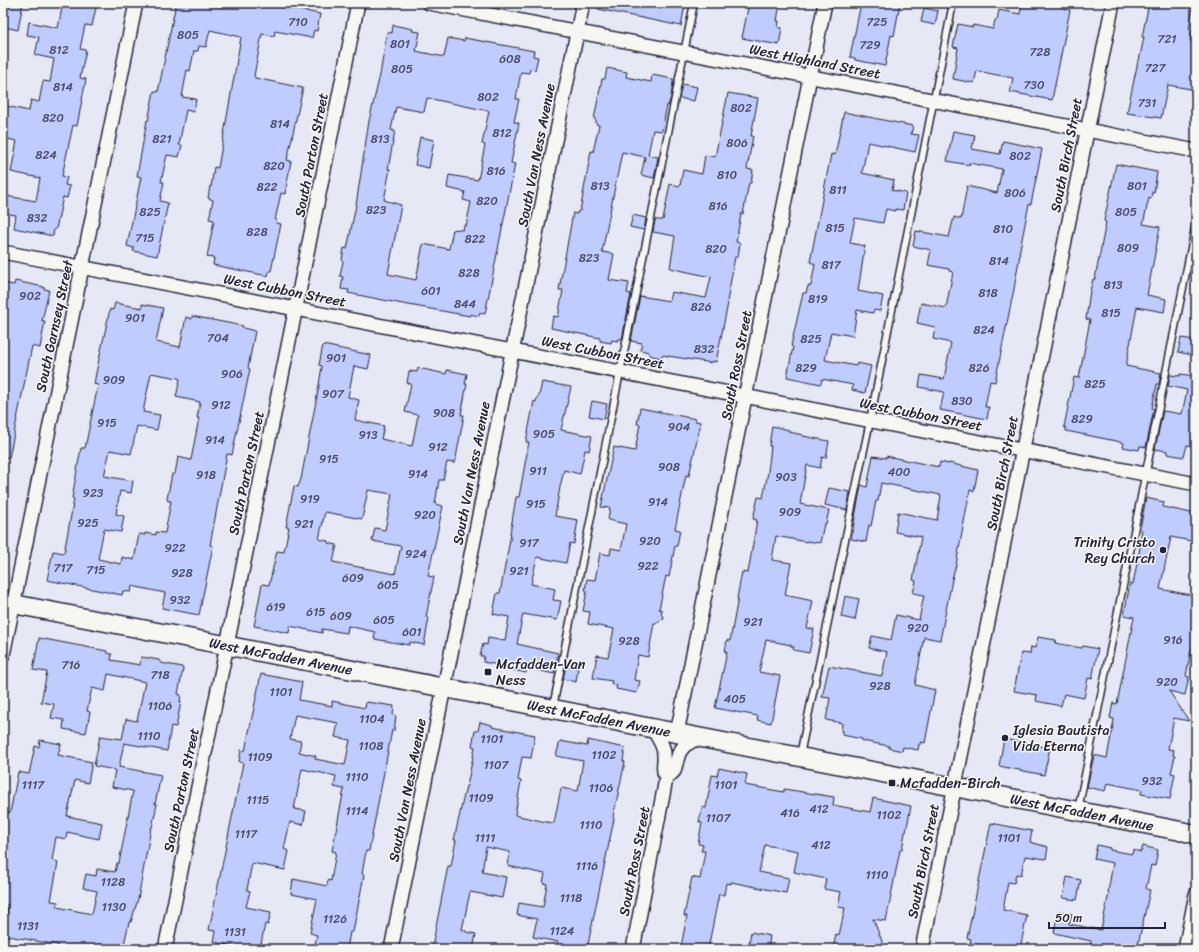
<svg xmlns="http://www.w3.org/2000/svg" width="1199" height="952" font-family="Sriracha,sans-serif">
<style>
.building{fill:#c0ccfd;stroke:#22223b;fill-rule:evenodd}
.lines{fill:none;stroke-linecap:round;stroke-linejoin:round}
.lane-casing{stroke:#22223b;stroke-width:9}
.street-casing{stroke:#22223b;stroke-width:16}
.secondary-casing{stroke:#22223b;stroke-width:21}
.lane{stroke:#f6f6f2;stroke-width:6}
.street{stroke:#f6f6f2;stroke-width:13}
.secondary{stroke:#f6f6f2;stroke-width:18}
.poi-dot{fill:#22223b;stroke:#f6f6f2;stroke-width:1.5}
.labels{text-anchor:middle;stroke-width:3;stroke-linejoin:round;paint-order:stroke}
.number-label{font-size:12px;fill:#4a4c6c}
.street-label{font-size:14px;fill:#22223b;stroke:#f6f6f2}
.poi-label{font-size:14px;fill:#22223b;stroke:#f6f6f2;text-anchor:start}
</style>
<rect width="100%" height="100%" fill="#e6e9f5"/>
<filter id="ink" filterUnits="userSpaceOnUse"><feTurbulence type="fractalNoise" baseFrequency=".025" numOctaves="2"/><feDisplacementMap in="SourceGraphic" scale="8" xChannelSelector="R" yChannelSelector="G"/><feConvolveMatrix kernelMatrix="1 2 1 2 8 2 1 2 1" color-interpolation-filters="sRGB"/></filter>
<g filter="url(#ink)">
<path class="building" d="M8,3H23L18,30L4,27Z
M63,3H97L92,26L85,25L80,49L86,50L80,78L86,79L77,126L73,125L62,176L67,177L65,185L70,186L67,198L63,197L56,229H54L53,236L14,228L16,215L3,213L6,196L36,201L40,178L11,172L17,141L3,138V121L6,106L29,111L31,100L39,102L43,81L50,82L54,59L35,55L39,37L27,35L29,22L58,28Z
M176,3H203L223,7L224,3H265L320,14L317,31L314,30L312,38L275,31L274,36L262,34L254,76L255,77V78L303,88L287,160L291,161L285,194L281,193L275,220H277L276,223L281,224L271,271H269L268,276L213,265L214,258L207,257L214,220L209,219L213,200L208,198L210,186L211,187L214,167L218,168L241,37L210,30L206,47L199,46L198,51H194L190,71L187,70L182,97L196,99L194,112L186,110L179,145H182L179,157L167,155L161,182H164L160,201L168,203L157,256L133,251L134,248L127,246L141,177L137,176L147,120L148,121L154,91L158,92Z
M599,3H677L685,5L681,26L598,9Z
M749,3H780L777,21H779L778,27L782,28L779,45L742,38Z
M861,3H900L894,36L891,35L885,66L855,60V58L850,57Z
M1022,3H1049L1066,6L1065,9L1070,10L1052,100L1010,92L1013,78L977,71L974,83L953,79L958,48L953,47L958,24L973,27V25L993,29L995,20H997L999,10L1020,14Z
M1149,3H1194L1189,29L1192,30L1190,41L1196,43V90L1168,85L1161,118L1127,113L1138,61H1139L1144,37H1142Z
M924,8L938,11L935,25L921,22Z
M393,25L413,29L412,31L420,32L416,51L444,57L448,38L464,41L465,38L534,51L533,56L538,57L535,70L530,69L529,73L521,72L516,99H519L514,122L519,123L511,163L515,164L485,314L480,313L479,316L470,314V316L403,304L348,293L349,290L341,289L343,277L340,276L343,261L342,260L344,248L347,249L356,205L369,121L380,75L387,32L392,33ZM427,98L489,111L482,144L485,145L478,180L449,175L447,188L465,192L463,200L471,202L466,226L464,225L463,230L453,229L449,249L423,244L416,280L388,274L401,205L384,200L390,169H388L395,131L391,130L396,107L424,112Z
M607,68L627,72L626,77L651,82L652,75L673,79V83L671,97L668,106L667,105L662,131L653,130L648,155L658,157L654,178L641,175L645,157L622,152L602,252L614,254L609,280L629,283L627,293L631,294L622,339H618V341L612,340L611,343L600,341V338L551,328L553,316L558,317L563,290H559L573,213L577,214L578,211H580L591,151L593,152L599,125L596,124V120L594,119L602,79H605Z
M682,84L697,87L694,101L679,98Z
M728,93L758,98L751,136H753L747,169L753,170L751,183H749L743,214H741L736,242L740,243L738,257H735L727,302L728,303L716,362L712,361V363L662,355L661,358L649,355V352L640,350L642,343L631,341L640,296L669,301L671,292L706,298L711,277L670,268L675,236L653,232L655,220H663L670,184L680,186L683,170L702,174L705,155L715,157Z
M844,112L913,126L911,134L919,135L915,152L868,142L862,173L894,180L892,190L906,193L903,210L895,209V211L886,209L883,223L855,218L850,243L865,246L858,291L883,296L880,311L874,310L873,313L857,310L853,336L831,332L825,360L856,366L857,363L871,366L865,393L852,390L853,385L822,379L821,384L787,377L793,347L791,346L803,293H806L808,286H811L815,264L810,262L831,154L835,155Z
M953,131L975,135L972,149L1000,154L1003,141L1042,149L1031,204H1029L1019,254H1020L1014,289L995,382L990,381L985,407H989L987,419L940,410L944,392L919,387L921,375L944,379L951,343L933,339L935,327L917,323L921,303L946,308L953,272L949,271V269L928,265L931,250L913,246L916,231L949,237L954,217L961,219L967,186L997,193L1002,169L969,163V165L947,161Z
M420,137L434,140L429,168L415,165Z
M1116,164L1157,172L1154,193L1152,192L1151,199L1149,198L1143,224L1160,227L1147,295L1166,299L1164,312L1137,307L1126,366L1161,373L1159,384H1157L1152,408L1154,409L1146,447L1140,446L1139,450L1123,447L1124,443L1116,441L1066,431V428L1064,427L1074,377L1079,378L1090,320L1086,319L1090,291L1093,279H1095L1106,222L1104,221Z
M633,215L646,218L644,230L630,227Z
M15,281L44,287V289L49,290L42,321H45L40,348L32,346L9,458L3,457V387L5,376L3,375V283L14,285Z
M115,303L142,308V304L163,308L156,342L180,347L186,317L192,319V316L243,326V328L255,331L248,368L250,369L232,455L227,454L210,545L213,546L199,615L162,608L165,593L132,586L131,592L123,591L122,595L47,580L53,551L64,553L74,499L72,498L81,448H85L98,385L94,384L96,373L110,309L113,310ZM151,373L178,378L180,379L176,397L200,402L197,418H199L191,460L178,457L175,474H172L167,499L168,501H171L165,533L156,532V535L145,533V535L139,534L134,560L122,557L121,564L98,559L104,529L121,532L124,516L116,514L120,491L131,493L133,481L104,476L110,450L131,454L137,426L157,430L160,415L143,412Z
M1181,338L1195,340L1192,355L1178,352Z
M323,345L371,355L368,369L354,366L348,397L359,400L355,420L384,426L381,439L412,446L418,415L405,412L411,384L407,383L409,371L417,372L418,368L446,374L447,370L467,374L465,384H467L461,415H464L455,463L447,462L443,480H439L435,504L443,506L428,576L434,577L426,617L429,618L424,645L410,642L409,645L374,639L375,632L348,626L347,633L322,629V633L290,626L289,633L254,626L262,584L269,585L277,551L284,552L289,527H286L294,486L298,487L301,479L318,391L322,366L319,365ZM368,490L392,494L385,530L375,528L372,541L401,546L395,574L333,562L337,545L328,543V541L319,539L325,512L362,519Z
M1180,374L1196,376V447L1187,445L1184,457L1167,454V451L1155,449L1163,411L1182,414L1187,390L1168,386L1170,375L1180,376Z
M542,382L571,387L561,430L592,436L589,451L585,450L580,474L564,470L560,487L555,516L578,520L574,544L570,543L566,563L537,557L531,584L555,589L553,600L561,601L557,620L523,614L517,644L558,653L554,674L527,668L526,673L513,670V668L483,662L484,656H480L483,644L487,645L488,638L505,641L509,617L493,614L497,593H500L511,534H510L516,497H519L528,447L529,442H526L534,401L536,402L538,396H539Z
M592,401L607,404L604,419L589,416Z
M640,408L696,419L695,421L701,422L689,476L686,475L675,529L680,530L677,546H675L669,577L666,576L659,609L662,610L661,614L664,618L656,623H654L648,657L638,655L634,680L640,681L637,693L616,689L617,685L611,684L612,681L593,678L597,655L608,657L614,629L588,624L590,612L583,611L587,591L585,590L587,579L595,580L600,553L610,555L611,548L621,550L626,524L608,520L610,508L601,507L614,447L635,451L640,424H637Z
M772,426L789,430V432L803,435V436L829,441L826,458L822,457L820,468L807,465L800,504L829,510L826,524H824L820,543L807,541V542L776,536L772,560L791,563L785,595L813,601L807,628L814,629L809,653L793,650L794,647H791V645L766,640L759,672L780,676L771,723L757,720L758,716L715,708L727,652H725L727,640L730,641L738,598H737L742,572L748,573L757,520L753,519L758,497L763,498L768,472L771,446H769Z
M873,456L886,458V456L939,467L940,462L949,464V463L978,470L974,491L970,490L956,565L953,575L940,640L924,637L915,685L935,690L925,743L921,742V744H919L918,750L903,747L902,751L889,748V746L862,741V739L842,735V731H841L842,723L826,720L830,698L822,697L829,666L882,676L887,652L869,648L872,636L891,640L896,615L919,620L924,595L913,593L916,581L913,580L921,537L895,532L898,512L937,520L941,495L881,483L878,501H876L871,526L869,525L866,542L851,539L861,485L867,487Z
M829,488L850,492L847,510L825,505Z
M1146,498L1164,502L1163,507L1196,514V542L1171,537L1160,589L1196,596V645H1193L1192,650H1191L1186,676L1189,677L1185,695L1169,691L1189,721L1174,718L1168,749L1174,750L1173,756H1175L1171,773L1175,774L1170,799L1141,794L1142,790L1107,783L1105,791L1087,787L1094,755L1107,758L1114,719L1110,718L1113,703L1117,704L1134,617L1124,615L1130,583L1133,584L1141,542H1140L1142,530L1140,529Z
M845,596L859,599L855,620L841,617Z
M1038,637L1056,640L1055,643L1082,648L1083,646L1098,649L1092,679L1088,678L1084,698L1064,694L1061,706L1036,701L1037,695L1014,691L1021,653L1030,654L1031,647L1035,648Z
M39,638L107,651V653L112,654L111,660L140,665L141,657L159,660L161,663L182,667L183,669L178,694L181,695L180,702H181L176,727L171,726L167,751L124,743L119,767L161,775L155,804H157L152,828H151L138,899L131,922H129L123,949H57L58,945L3,935L8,905L3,904V826L6,812L10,813L18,772L29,774L35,746L39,747L40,740L61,744L58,755L92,762L88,783L75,780L67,816L102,823L99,839L67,832L66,839L56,837L52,860L58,862L51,901L58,902L57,907L92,914L97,891L83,888L86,874L96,876L97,869L115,872L117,863H119L133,791L112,787L115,770L94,766L100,736L122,739L126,719L137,721L145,682L108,674L105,691L92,688L87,711L90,712L86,733L63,729L64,720L51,718L54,704L41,702L47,672L33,670Z
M566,666L578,668L576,682L563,679Z
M261,674L302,682L299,700L332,706V701L365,708L366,702L394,706L393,715L396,716L394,731L392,730L369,851H366L362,874L364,875L353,932H350L347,949H314L317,935L310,933L317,899L291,894L293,879L327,886L328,880L331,881L336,852L332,851L344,789L334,787L336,776L302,769L294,809L306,811L303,825L290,822L284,849L289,851L285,870L252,863L247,890L250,891L246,907L271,912L268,925L265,924L260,949H247L214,942L216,931L209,930L243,763L239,762L241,750L245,751ZM295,715L338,723L335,737L350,740L345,765L315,759L316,756L299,752L301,741L290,739Z
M480,722L492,725V727L535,735L531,758L522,757L518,780L521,781L515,815L546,822L554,823L561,788L578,791L583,761L556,756L560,741L587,746L588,740L625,748L623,761L625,762L613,817L614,819L587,949H556L558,942L533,937L537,919L517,915L519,903L543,907L547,884L543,883L545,874L508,866L510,852L486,847L482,872L506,877L502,898L470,892L462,930L466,931V932L476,934L473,949H440L432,947L448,866H451L456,840H454L466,786H467L475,747L472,746L475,731H478Z
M1004,739L1050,748L1044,775L999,766Z
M719,768L747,774L745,785L784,792V789L834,797L833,805L870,812L873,798L911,806L906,832H905L902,850H900L886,921L873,919L882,941L881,946L878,949H833L836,934L839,935L845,908L838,907L841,892L824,889L826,879L794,872L798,851L765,845L759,872L789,878L786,893L731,882V884L726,883L724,895L719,894L708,949H692L681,947L687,916H684L692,877L700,879L705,851H701L703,845L698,844L702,823L699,822L702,807L706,808L712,775L717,776Z
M991,823L1032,831L1030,842L1048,847L1046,859L1025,856L1021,875L1016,874L1014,883L1008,882L1003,910L1027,915L1020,949H1000L970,943L971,939L967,938Z
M1097,845L1110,848V850L1132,854L1133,850L1141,852L1143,846L1158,850L1155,866L1151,865L1146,889L1150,890L1137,949H1090L1091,941L1054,933L1058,911L1072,914L1069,924L1101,930L1109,893L1108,892L1113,863L1094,859Z
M1067,877L1081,880L1077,900L1063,898Z
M751,932L770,936L768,949H748Z"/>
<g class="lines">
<defs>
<path id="lane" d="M553,707L694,3
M800,755L870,421L953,3
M1078,810L1196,223"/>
<path id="street" d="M429,3L1196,151
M3,252L1196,484
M3,655L136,3
M652,728C657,736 664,745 664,754C665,766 661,767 666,779
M677,733L825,3
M165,949L358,3
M391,949L583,3
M633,949L666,779L674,771L679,753L684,746L699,737
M922,949L1113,3
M1185,949L1196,894"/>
<path id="secondary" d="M3,602L1196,834"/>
</defs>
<use href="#lane" class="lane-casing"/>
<use href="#street" class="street-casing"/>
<use href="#secondary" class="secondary-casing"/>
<use href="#lane" class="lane"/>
<use href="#street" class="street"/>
<use href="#secondary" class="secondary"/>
</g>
</g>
<g class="poi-dot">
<circle cx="1163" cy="550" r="4"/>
<rect x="484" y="668" width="8" height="8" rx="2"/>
<circle cx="1005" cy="738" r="4"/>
<rect x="888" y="779" width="8" height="8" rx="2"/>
</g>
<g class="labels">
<g class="number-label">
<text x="298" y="26">710</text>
<text x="877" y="26">725</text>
<text x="188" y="39">805</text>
<text x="1167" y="43">721</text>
<text x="400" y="48">801</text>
<text x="870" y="49">729</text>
<text x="59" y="54">812</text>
<text x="1040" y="56">728</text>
<text x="510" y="63">608</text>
<text x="1155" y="72">727</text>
<text x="402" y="73">805</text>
<text x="1034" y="89">730</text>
<text x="63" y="91">814</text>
<text x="488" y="101">802</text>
<text x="1147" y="107">731</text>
<text x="741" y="112">802</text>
<text x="53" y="122">820</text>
<text x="280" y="128">814</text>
<text x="502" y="137">812</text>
<text x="162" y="143">821</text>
<text x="380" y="143">813</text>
<text x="737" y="147">806</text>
<text x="46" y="159">824</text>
<text x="1020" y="160">802</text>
<text x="274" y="170">820</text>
<text x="496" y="175">816</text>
<text x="727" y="179">810</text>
<text x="600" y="190">813</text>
<text x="1137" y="190">801</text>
<text x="267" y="191">822</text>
<text x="838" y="194">811</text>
<text x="1015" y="197">806</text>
<text x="487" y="205">820</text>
<text x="718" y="210">816</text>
<text x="376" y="214">823</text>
<text x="150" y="216">825</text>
<text x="1126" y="216">805</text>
<text x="37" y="222">832</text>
<text x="835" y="232">815</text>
<text x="1003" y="233">810</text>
<text x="257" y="236">828</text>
<text x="145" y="242">715</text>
<text x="475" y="243">822</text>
<text x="1128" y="252">809</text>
<text x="716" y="253">820</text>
<text x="589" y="262">823</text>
<text x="999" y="265">814</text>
<text x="831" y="269">817</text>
<text x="469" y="277">828</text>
<text x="1113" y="289">813</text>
<text x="431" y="295">601</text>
<text x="988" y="297">818</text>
<text x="30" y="300">902</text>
<text x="818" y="303">819</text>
<text x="465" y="308">844</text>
<text x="701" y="311">826</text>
<text x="1111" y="317">815</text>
<text x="135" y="322">901</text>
<text x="984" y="334">824</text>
<text x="218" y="342">704</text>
<text x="811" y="343">825</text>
<text x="704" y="353">832</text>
<text x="336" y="362">901</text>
<text x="806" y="372">829</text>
<text x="979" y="372">826</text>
<text x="232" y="378">906</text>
<text x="114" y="384">909</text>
<text x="1095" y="388">825</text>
<text x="333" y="398">907</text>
<text x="962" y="405">830</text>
<text x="221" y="409">912</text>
<text x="444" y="417">908</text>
<text x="1082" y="423">829</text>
<text x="107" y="427">915</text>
<text x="679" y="431">904</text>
<text x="544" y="438">905</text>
<text x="368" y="439">913</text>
<text x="215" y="444">914</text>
<text x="438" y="451">912</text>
<text x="329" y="463">915</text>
<text x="669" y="471">908</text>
<text x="538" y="475">911</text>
<text x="899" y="476">400</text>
<text x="418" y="478">914</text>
<text x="206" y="479">918</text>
<text x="786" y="481">903</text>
<text x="93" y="497">923</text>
<text x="310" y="503">919</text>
<text x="658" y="506">914</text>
<text x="536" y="508">915</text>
<text x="790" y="516">909</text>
<text x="425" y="519">920</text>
<text x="88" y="527">925</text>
<text x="304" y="528">921</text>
<text x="650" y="545">920</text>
<text x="529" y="547">917</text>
<text x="175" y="552">922</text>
<text x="416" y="558">924</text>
<text x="648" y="570">922</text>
<text x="63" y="572">717</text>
<text x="96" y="574">715</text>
<text x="519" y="575">921</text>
<text x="182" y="577">928</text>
<text x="353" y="582">609</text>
<text x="388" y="589">605</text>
<text x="180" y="604">932</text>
<text x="276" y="611">619</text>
<text x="316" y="616">615</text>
<text x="341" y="620">609</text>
<text x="384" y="624">605</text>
<text x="753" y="626">921</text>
<text x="918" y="632">920</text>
<text x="412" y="636">601</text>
<text x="1173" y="644">916</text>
<text x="629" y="645">928</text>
<text x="71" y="669">716</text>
<text x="160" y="679">718</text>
<text x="1167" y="686">920</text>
<text x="880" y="690">928</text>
<text x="281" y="696">1101</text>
<text x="735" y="703">405</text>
<text x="160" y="710">1106</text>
<text x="372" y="723">1104</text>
<text x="149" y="740">1110</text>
<text x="492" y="743">1101</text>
<text x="371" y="750">1108</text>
<text x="604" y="759">1102</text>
<text x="260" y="761">1109</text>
<text x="496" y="769">1107</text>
<text x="357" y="781">1110</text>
<text x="1152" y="785">932</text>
<text x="33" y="789">1117</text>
<text x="726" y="789">1101</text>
<text x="601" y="792">1106</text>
<text x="481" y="802">1109</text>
<text x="258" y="804">1115</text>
<text x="819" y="813">412</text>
<text x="357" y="815">1114</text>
<text x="790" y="817">416</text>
<text x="889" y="819">1102</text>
<text x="718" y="822">1107</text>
<text x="591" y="829">1110</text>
<text x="246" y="838">1117</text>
<text x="485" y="842">1111</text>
<text x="1009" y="842">1101</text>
<text x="821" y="849">412</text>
<text x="587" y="870">1116</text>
<text x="877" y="879">1110</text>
<text x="113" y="886">1128</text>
<text x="571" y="902">1118</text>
<text x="114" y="911">1130</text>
<text x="335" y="923">1126</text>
<text x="28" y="930">1131</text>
<text x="562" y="935">1124</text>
<text x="235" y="936">1131</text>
</g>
<g class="street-label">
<text transform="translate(815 61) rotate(11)" y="5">West Highland Street</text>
<text transform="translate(311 155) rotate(-79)" y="5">South Parton Street</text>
<text transform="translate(536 155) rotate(-79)" y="5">South Van Ness Avenue</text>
<text transform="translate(1066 155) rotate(-79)" y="5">South Birch Street</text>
<text transform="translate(285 290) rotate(11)" y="5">West Cubbon Street</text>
<text transform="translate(54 326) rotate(-78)" y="5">South Garnsey Street</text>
<text transform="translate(603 352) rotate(11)" y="5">West Cubbon Street</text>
<text transform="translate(736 365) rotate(-79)" y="5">South Ross Street</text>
<text transform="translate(921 414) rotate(11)" y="5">West Cubbon Street</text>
<text transform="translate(246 473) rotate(-78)" y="5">South Parton Street</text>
<text transform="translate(471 473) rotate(-79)" y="5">South Van Ness Avenue</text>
<text transform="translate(1002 473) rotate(-79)" y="5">South Birch Street</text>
<text transform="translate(281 656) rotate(11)" y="5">West McFadden Avenue</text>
<text transform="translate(599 718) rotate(11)" y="5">West McFadden Avenue</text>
<text transform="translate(181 790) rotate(-78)" y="5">South Parton Street</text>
<text transform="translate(407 790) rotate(-79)" y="5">South Van Ness Avenue</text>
<text transform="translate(1082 812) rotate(11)" y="5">West McFadden Avenue</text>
<text transform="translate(634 861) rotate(-79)" y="5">South Ross Street</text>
<text transform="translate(923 861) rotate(-79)" y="5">South Birch Street</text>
</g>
<g class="poi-label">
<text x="1155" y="547" text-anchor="end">Trinity Cristo<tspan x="1155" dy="16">Rey Church</tspan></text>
<text x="496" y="669">Mcfadden-Van<tspan x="496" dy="16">Ness</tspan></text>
<text x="1013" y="735">Iglesia Bautista<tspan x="1013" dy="16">Vida Eterna</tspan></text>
<text x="900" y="788">Mcfadden-Birch</text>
</g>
</g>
<rect width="1199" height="952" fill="none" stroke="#f6f6f2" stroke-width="16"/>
<rect x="8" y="8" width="1183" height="936" fill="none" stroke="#22223b" stroke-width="1.5" filter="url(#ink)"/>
<path d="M1049 922v6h116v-6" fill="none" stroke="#22223b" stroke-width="2"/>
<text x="1055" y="922" font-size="12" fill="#22223b" stroke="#f6f6f2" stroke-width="3" paint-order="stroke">50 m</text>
</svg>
